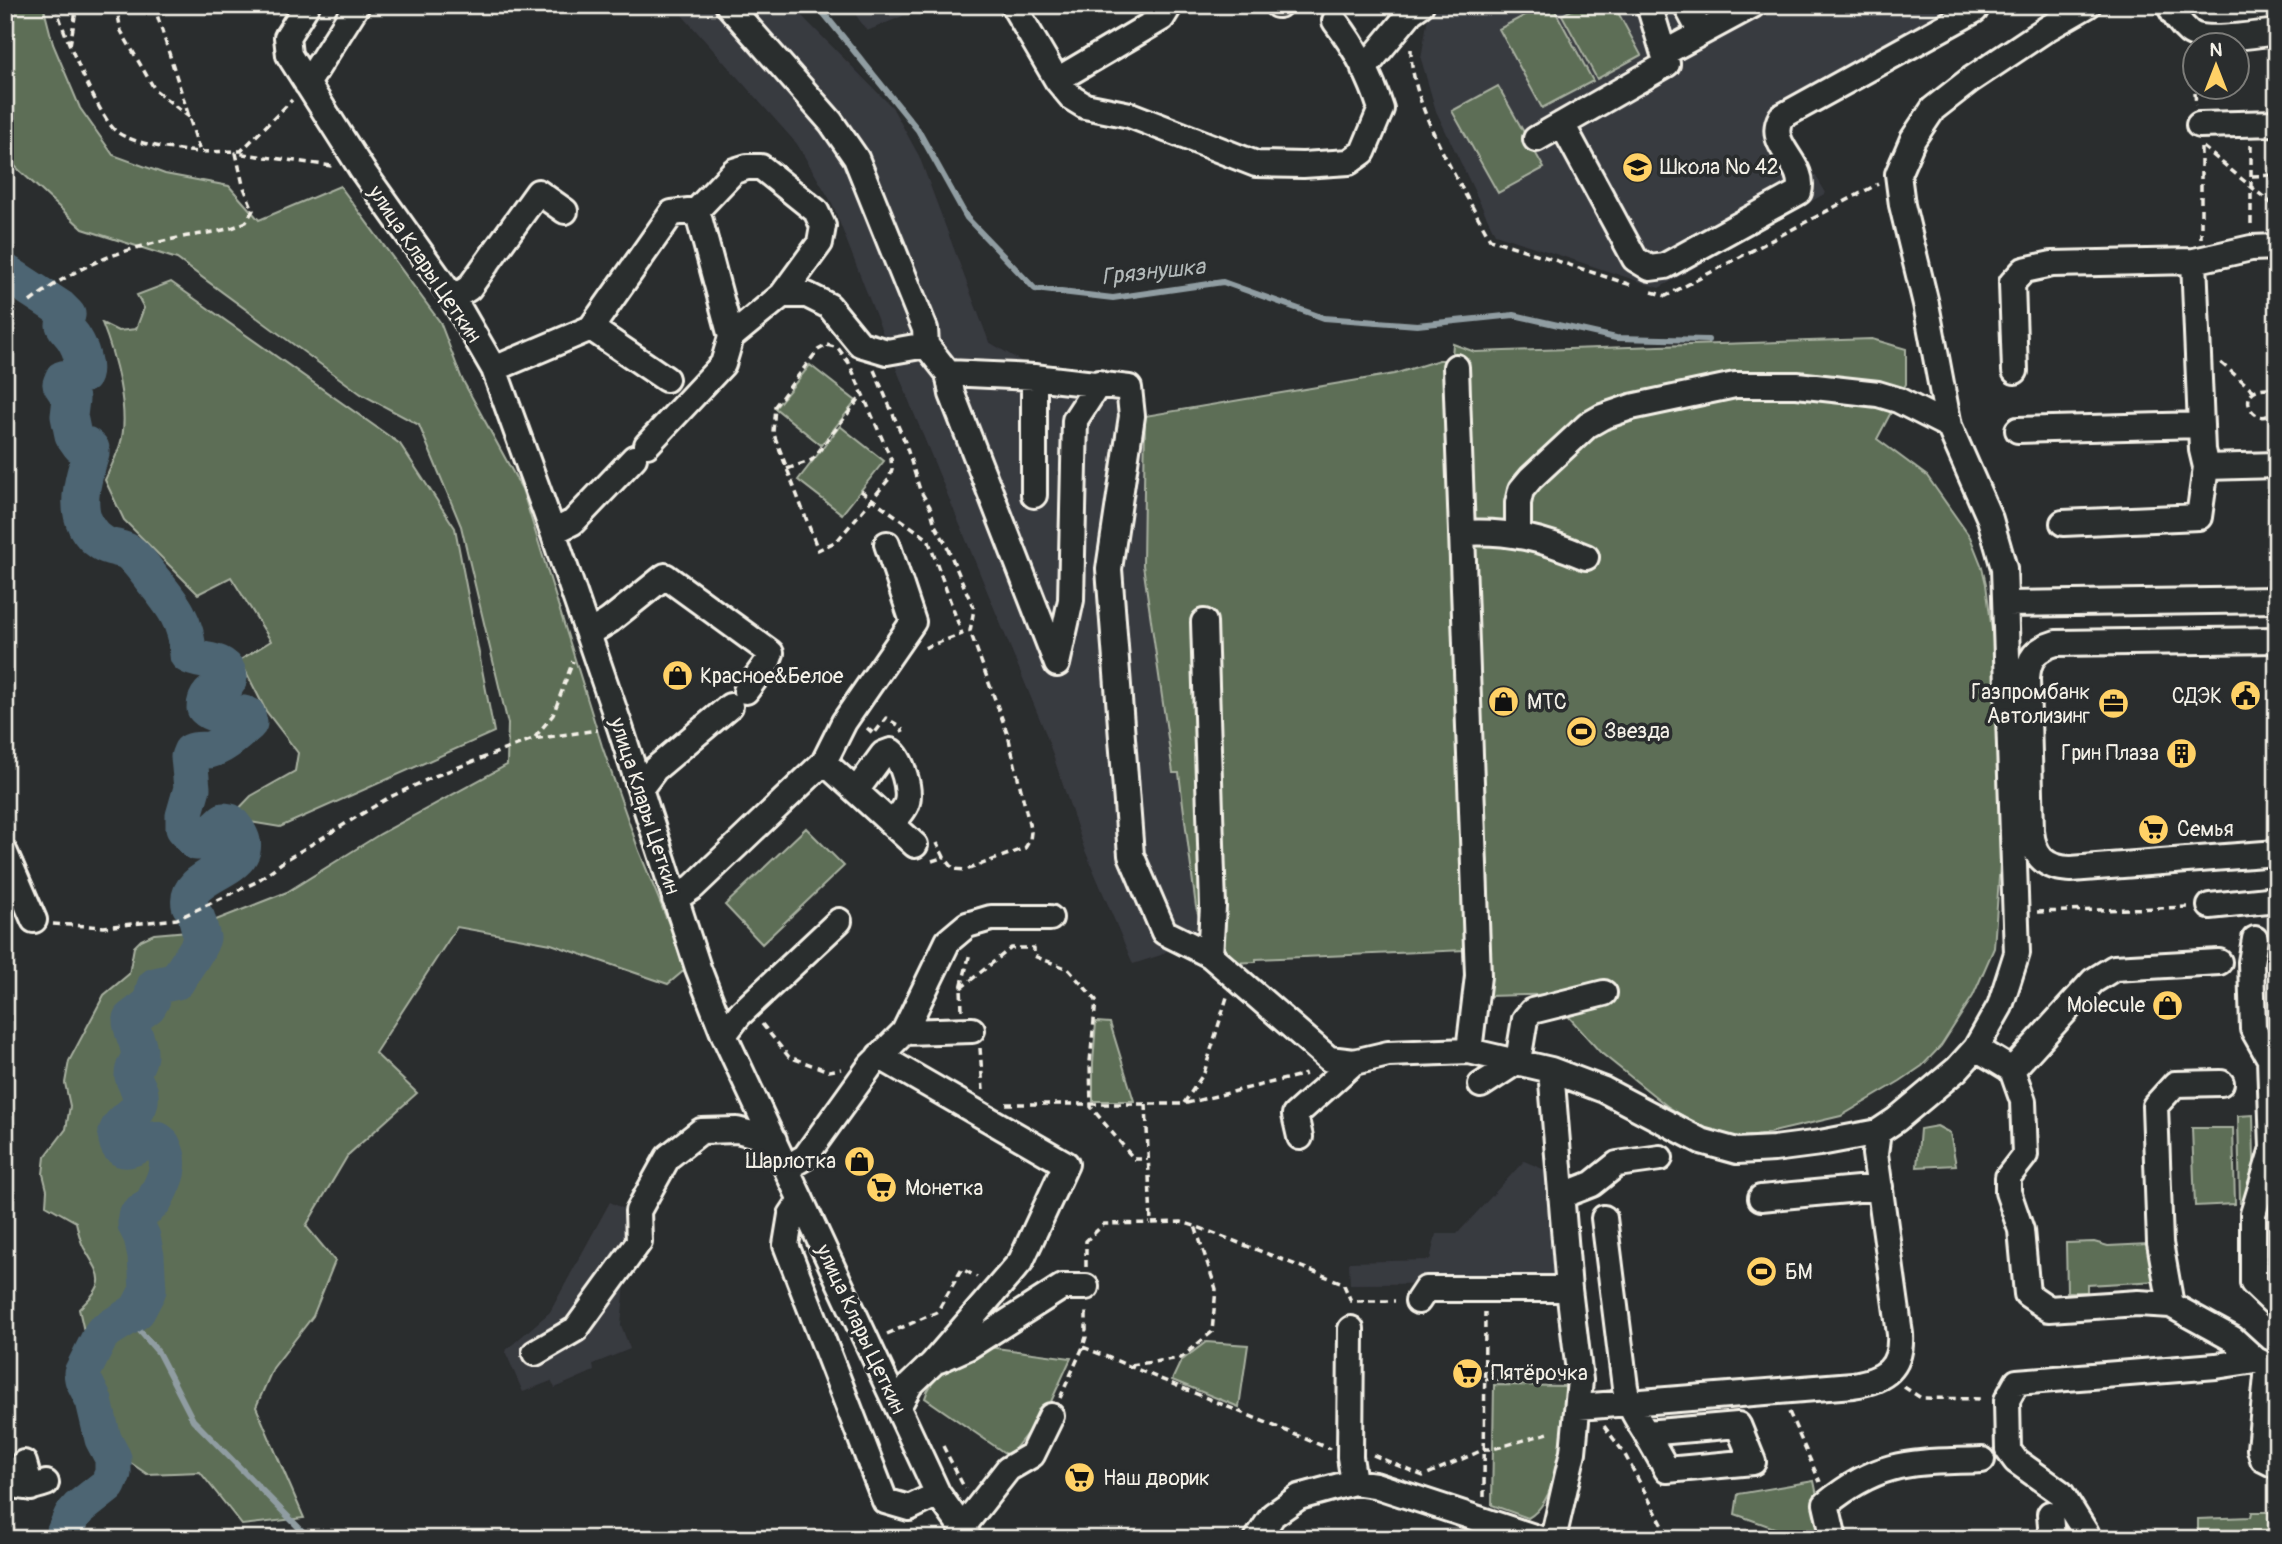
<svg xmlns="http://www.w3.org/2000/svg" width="2282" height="1544" font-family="Pangolin,sans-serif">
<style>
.built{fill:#393a41}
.green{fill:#5d6e57;stroke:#a8b0a0;stroke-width:2}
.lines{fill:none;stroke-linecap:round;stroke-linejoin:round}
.stream{stroke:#909da2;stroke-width:6}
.river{stroke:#4e6573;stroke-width:37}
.minor-casing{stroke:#f4f1e8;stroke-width:30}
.path{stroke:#f4f1e8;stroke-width:3.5;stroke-dasharray:7 5;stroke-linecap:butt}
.minor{stroke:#2a2d2e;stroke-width:24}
.labels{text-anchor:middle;stroke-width:7;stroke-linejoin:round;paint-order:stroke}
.poi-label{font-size:21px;fill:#f4f1e8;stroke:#2a2d2e;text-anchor:start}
.street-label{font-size:21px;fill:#f4f1e8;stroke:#2a2d2e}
.water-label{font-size:23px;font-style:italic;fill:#b2b9b9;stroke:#2a2d2e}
</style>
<rect width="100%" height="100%" fill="#2a2d2e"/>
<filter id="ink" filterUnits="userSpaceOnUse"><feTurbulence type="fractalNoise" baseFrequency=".0143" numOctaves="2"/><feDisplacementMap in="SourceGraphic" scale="14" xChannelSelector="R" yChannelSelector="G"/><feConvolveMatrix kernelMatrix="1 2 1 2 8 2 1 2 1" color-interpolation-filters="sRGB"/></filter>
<g filter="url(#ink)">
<path class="built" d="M693,5H791L892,107L919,156L989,342L1024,363L1141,383L1145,416L1143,565L1172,773H1179L1196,907L1202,926L1161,955L1133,964L1084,848L1046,734L911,406L832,203L797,144L682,15Z
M849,5H929L867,31Z
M1430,5H2000L1985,17L1794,126V140L1826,193L1659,288L1495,234L1436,111L1421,59Z
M1524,1161L1545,1170L1554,1283L1350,1284L1349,1262L1430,1260L1436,1234H1457Z
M610,1202L632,1213L621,1325L630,1349L593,1364L594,1371L555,1388L551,1381L523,1392L505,1351L550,1312Z"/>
<path class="green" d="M5,5H43L53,44L80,108L113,155L165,174L229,186L259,220L340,186L440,322L462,379L522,489L602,746L639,851L687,968L668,984L551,944L457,927L375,1053L417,1093L348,1155L306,1226L335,1261L313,1316L273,1368L256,1407L304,1518L242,1525L200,1472L147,1474L88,1434L94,1376L79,1309C107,1282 103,1279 84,1248C80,1241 78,1231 76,1222L46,1205L47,1190L43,1174L45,1157L66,1129L70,1106L65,1083L69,1061L104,995L129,974L134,947L141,940L154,934L188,931L287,892L380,834L507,765L508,724L461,526L419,425L361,394L177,259L83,229L5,157Z
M1544,5H1552L1593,81L1542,108L1499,29Z
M1581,5H1614L1641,55L1597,79L1562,15Z
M1498,86L1544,168L1498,193L1452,111Z
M171,282L400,444L455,528L494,732L280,827L250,822L241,827L230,818L251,796L295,771L298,753L266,711L240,660L271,641L231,577L198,594L124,520L105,480C110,469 116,457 120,445C131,413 114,353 102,323L118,331L136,329L144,308L137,295Z
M1872,339L1906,349V384L1877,439L1927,476L1970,537L1982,567L1986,584L1993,639L2001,849L1994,948L1973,996L1941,1046L1922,1066L1900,1081L1841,1116L1756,1136L1730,1137L1704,1129L1667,1106L1600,1052L1569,1017L1568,994L1487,996L1466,950L1256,959V962L1225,963L1202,926L1196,907L1179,773H1173L1143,565L1145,416L1394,374L1439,360H1448L1452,356L1453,344L1475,352Z
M810,365L856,401L821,445L775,408Z
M840,426L884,461L842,514L798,480Z
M806,828L844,866L762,944L725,905Z
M1096,1022L1110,1023L1134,1101H1093V1063Z
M2253,1115L2255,1203H2240L2238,1116Z
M1937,1126L1950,1133L1956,1165L1917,1167L1920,1129Z
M2192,1128H2233L2235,1204L2195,1206Z
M2094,1242L2108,1246L2149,1244L2176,1280L2087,1285V1292H2067L2066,1243Z
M1206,1342L1248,1345L1239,1407L1172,1380L1181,1361Z
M988,1347L1071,1358L1049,1406L1009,1456L925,1398C932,1371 965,1360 988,1347Z
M1494,1385L1567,1386C1563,1420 1562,1500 1528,1518L1492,1505Z
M1814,1481L1826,1539H1805L1735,1514L1738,1494Z
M2252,1512H2270V1531L2262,1539H2198V1519L2251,1517Z"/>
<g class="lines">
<path class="stream" d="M817,5L918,130L967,218L1035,289L1113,298L1223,282L1324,318L1417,325L1514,315L1616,338L1708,340
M128,1317L158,1352L193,1420L310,1539"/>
<path class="river" d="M5,272L60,308L67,315L64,325C67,331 72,334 75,340C80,348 86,365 83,375L63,379L61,384L71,399L69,416L73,435L80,445H86L91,449V454C81,483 70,522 102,543C111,549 123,547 131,554C139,561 146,571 152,579C172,603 188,623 188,655C200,663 222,658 228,673C234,691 205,685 205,708C217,720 233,710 247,715L249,723C237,733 225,746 209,750C202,751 198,749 191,752L189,757L192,788L184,816V828L196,842H201L224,821L230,822C275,871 183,868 190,905
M62,1539L72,1516L79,1508L108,1485L113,1473V1458L103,1439L94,1401L83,1379L82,1373L102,1333L137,1311L148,1290L146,1256L142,1237L136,1225V1217C141,1211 152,1206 155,1199C163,1183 173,1166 164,1149C162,1143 159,1139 153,1140C143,1140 121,1161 117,1140C113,1121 138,1118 140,1101C142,1090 135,1085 133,1076C132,1068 139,1062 139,1055C140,1042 130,1031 131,1019L148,1006L152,999L155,986L177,981C184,966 196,955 202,938L197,919"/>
<defs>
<path id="minor" d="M307,5L287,37L289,55L362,170L453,298L494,369L553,532L620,727L698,968L724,1035L938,1494L970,1539
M728,5L831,122L856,158L925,329L926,345
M1013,5L1057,80L1072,98L1085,106L1130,115L1256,164L1303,165L1349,162L1363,152L1381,109C1371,77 1355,47 1335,21
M1277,5H1279
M1686,5L1701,33
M2169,5C2174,15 2181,25 2189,32C2204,44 2258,34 2277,32
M1664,53L1753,5
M1364,69L1411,12L1421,5
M1057,80L1162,18L1170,5
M307,84L357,5
M1562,124L1635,259L1650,268L1665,266L1799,192C1807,163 1765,146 1781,117L1975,10L1976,5
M2199,125L2277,123
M1536,139L1667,64L1649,5
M782,295H807L829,306L860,344L887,352L926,345L948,373L1034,377L1129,388L1132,416L1109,569L1131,855L1164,932L1210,955L1329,1059L1354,1062L1388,1054L1469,1051L1551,1070L1604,1090L1701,1141L1737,1151L1774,1149L1820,1143L1878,1132L1896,1120L1957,1069L1976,1048L2000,1006L2017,953L2004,568L1990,519L1949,426L1926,304L1902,205L1898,174L1913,139L1933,109L1970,80L2048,28L2088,5
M453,298L469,288L538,192L565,211
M591,328L666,379
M1456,367L1478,976L1469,1051
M494,369L591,328L672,213L697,210L734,171L747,167H761L816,211L823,226L820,243L782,295L731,337
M2015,371L2012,283L2024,270L2052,264L2194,261L2251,248L2277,247
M948,373L952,394L1057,664L1071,600L1075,420L1099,383
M1034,377V495
M2018,430L2201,425
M647,445L723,364L731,337L697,210
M2206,467L2277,465
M2063,523L2199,517L2206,467L2202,450L2194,261
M553,532L573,522L634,458
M1462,533C1509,530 1543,539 1586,557
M1518,534V503L1521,490L1531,478L1588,425L1602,417L1631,407L1735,385H1797L1878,394L1898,400L1949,426
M2006,604L2277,600
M1204,622L1213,907L1210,955
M588,634L609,621L665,576L771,653L768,661L746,691
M2277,640L2056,643C2036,649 2028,658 2027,679L2031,831C2034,857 2045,868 2071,869L2277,853
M824,762L915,845
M640,789L655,769L730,706
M856,791L883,754L891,751C902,759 912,792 906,805C903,812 896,818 892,824
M5,853L34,920
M675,899L693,887L824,762L844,722L913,622L887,544
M2210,906L2277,899
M2255,939L2251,962L2253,1029L2270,1059L2273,1148L2253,1214V1283L2277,1306
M904,1032L972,1030
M724,1035L739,1015L839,921
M1976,1048L2012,1070L2023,1101L2025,1155L2008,1177V1192L2021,1230L2027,1294L2049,1309L2138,1303L2171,1305
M879,1056L1066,1164L1021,1261L932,1364L910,1385L898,1407
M1551,1070L1569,1289L1580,1380L1573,1452L1553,1539
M2012,1070L2093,981L2114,968L2219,962
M2221,1083L2175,1084L2155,1106L2160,1243L2171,1305L2233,1339L2256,1360
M1481,1085L1518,1061L1525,1019L1532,1011L1604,993
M1300,1137L1295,1115L1354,1062
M786,1168L805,1157L871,1065L904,1032L948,941L967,925L991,918H1050
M1561,1196L1592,1184L1617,1164L1660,1158
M1761,1198L1880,1187
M801,1200L791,1215L786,1245L885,1501L909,1508L938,1494
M1604,1218L1625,1387C1628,1405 1636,1417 1646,1433L1738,1425L1753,1462L1667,1470L1646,1433
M1418,1301L1426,1289H1569
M1351,1329L1350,1457L1354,1482
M535,1353L576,1329L639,1242L638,1211L668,1157L701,1131L737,1130L774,1140
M939,1360L968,1347L1062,1287H1086
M2268,1366L2260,1449L2263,1459L2277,1466
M1579,1407L1853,1385C1885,1380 1902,1368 1900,1334L1875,1154L1878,1132
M24,1463L31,1488
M5,1479C20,1489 30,1489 46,1483
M2050,1514L2052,1539
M962,1528L1008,1469L1032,1455L1051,1416
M1257,1539L1273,1515L1299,1497L1354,1482L1375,1485L1540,1539
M1834,1539L1826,1504C1882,1458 1915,1463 1982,1460
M2087,1539L2086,1533L2061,1493L2016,1461L2008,1450L2007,1400L2017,1382L2216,1366L2256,1360L2268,1366L2277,1365"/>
</defs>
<use href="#minor" class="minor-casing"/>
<path class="path" d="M56,5C60,27 100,120 117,132C133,144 179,151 200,152
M116,5L121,31L155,90L189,117
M154,5L200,152L241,151L292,100
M70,45L77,5
M1411,49C1410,107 1463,188 1490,239L1631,285
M2192,57L2196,105
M2251,145V225
M2203,147L2277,208
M2201,148V238
M2252,176L2277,175
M1652,292L1666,296L1878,184
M30,302C78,265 118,250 178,238C201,233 224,233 246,222L253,210L243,185L236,153L332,166
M827,345L838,348L849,363L891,459L892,469L889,479L837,541L818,550L773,432L775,406L818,350Z
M2221,363L2254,391
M874,370L905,442L920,490L930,507L935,525L945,542L974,609L970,631L1008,735L1031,832L1030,840L1025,848L966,870L954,869L944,857
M2277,397L2267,388C2230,388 2257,437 2277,407
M787,469L812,460L863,394
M861,491L928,539L962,634L921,649
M867,728L874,734L886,718L901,727L903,732
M535,737L553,715L573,661
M932,861L944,857L937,843
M2037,912L2190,907
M53,924L104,927L177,919L256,882L284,861L388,798L435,776L533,739L598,730
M961,988L1011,948H1034V956L1068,969L1096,1000L1090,1062L1091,1107L1134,1159H1148
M962,1010L961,988L970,953
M762,1024L789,1057L829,1071L841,1069
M980,1048L983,1090
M1184,1103L1204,1073L1227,997
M1006,1104H1183L1306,1074
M1146,1104L1151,1223L1181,1222L1195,1226L1343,1283L1351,1301H1395
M1086,1267V1241L1104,1224L1150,1223
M887,1334L937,1312L962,1269L977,1277
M1083,1347L1330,1449
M1131,1365L1181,1358L1212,1332L1216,1289L1195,1226
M1485,1379L1560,1380
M1904,1387L1921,1398L1984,1399
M1060,1398L1083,1347L1086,1337V1310
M1789,1412L1820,1482
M1604,1426L1624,1453L1670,1539
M943,1446L965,1489
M1373,1455L1423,1476L1485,1449H1493L1552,1432
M1484,1497L1485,1312
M2277,1498V1514
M2274,1539L2277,1534"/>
<use href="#minor" class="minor"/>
</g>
</g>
<defs>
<symbol id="school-disc" viewBox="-11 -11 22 22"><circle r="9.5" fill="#ffd166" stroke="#2a2d2e"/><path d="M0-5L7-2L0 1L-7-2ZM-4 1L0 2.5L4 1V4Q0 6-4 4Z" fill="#111"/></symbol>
<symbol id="shop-disc" viewBox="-11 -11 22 22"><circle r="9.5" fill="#ffd166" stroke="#2a2d2e"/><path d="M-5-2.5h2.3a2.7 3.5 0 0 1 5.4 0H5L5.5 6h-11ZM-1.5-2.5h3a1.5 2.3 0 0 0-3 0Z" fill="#111"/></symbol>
<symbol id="civic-disc" viewBox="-11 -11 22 22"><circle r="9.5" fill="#ffd166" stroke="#2a2d2e"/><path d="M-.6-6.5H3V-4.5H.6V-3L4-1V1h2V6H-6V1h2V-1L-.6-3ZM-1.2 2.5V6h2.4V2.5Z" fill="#111"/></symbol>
<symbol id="office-disc" viewBox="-11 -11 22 22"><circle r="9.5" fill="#ffd166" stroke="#2a2d2e"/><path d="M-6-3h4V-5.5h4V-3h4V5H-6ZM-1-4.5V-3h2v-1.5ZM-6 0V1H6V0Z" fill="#111"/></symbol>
<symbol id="stadium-disc" viewBox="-11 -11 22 22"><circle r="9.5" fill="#ffd166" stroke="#2a2d2e"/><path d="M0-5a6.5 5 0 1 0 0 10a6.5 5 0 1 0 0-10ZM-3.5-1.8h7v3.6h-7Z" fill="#111"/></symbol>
<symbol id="building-disc" viewBox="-11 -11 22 22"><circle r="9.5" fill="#ffd166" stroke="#2a2d2e"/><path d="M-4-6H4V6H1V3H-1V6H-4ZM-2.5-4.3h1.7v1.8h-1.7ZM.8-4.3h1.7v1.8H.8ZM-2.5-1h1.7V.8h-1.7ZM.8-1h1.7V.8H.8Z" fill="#111"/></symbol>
<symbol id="supermarket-disc" viewBox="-11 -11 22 22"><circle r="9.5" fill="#ffd166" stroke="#2a2d2e"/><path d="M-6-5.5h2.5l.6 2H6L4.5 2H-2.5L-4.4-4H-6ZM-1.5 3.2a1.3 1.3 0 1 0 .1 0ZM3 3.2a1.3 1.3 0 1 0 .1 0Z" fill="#111"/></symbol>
</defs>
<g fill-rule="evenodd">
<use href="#school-disc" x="1620" y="150" width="35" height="35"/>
<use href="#shop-disc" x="660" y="658" width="35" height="35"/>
<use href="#civic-disc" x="2228" y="678" width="35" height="35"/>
<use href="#shop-disc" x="1486" y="684" width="35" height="35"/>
<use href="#office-disc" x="2096" y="686" width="35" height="35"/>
<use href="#stadium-disc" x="1564" y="714" width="35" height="35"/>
<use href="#building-disc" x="2164" y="736" width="35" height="35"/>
<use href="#supermarket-disc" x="2136" y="812" width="35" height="35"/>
<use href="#shop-disc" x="2150" y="988" width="35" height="35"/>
<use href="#shop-disc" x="842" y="1144" width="35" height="35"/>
<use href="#supermarket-disc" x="864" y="1170" width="35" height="35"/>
<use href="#stadium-disc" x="1744" y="1254" width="35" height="35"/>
<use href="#supermarket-disc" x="1450" y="1356" width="35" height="35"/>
<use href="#supermarket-disc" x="1062" y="1460" width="35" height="35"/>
</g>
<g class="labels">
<g class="poi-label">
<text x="1660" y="174">Школа № 42</text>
<text x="700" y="683">Красное&amp;Белое</text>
<text x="2090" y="699" text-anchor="end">Газпромбанк<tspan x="2090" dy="24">Автолизинг</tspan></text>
<text x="2222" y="703" text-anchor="end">СДЭК</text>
<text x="1527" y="709">МТС</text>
<text x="1604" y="738">Звезда</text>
<text x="2159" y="760" text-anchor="end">Грин Плаза</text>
<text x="2177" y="836">Семья</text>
<text x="2145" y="1012" text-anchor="end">Molecule</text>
<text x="836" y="1168" text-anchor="end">Шарлотка</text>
<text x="905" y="1195">Монетка</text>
<text x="1785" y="1279">БМ</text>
<text x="1491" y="1380">Пятёрочка</text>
<text x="1103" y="1485">Наш дворик</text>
</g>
<g class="street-label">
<text transform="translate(425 264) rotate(56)" y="7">улица Клары Цеткин</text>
<text transform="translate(645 806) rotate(72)" y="7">улица Клары Цеткин</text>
<text transform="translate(861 1329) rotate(65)" y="7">улица Клары Цеткин</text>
</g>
<g class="water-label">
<text transform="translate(1153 271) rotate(-6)" y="8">Грязнушка</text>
</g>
</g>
<rect width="2282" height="1544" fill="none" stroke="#2a2d2e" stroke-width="28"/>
<rect x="14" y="14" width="2254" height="1516" fill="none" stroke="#f4f1e8" stroke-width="2.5" filter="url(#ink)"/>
<g transform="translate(2216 66)"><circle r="33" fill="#2a2d2e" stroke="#7b7b78" stroke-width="2"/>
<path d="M0-5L12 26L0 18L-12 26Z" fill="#ffd166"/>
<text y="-10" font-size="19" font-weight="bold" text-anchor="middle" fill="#f4f1e8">N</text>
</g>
</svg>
